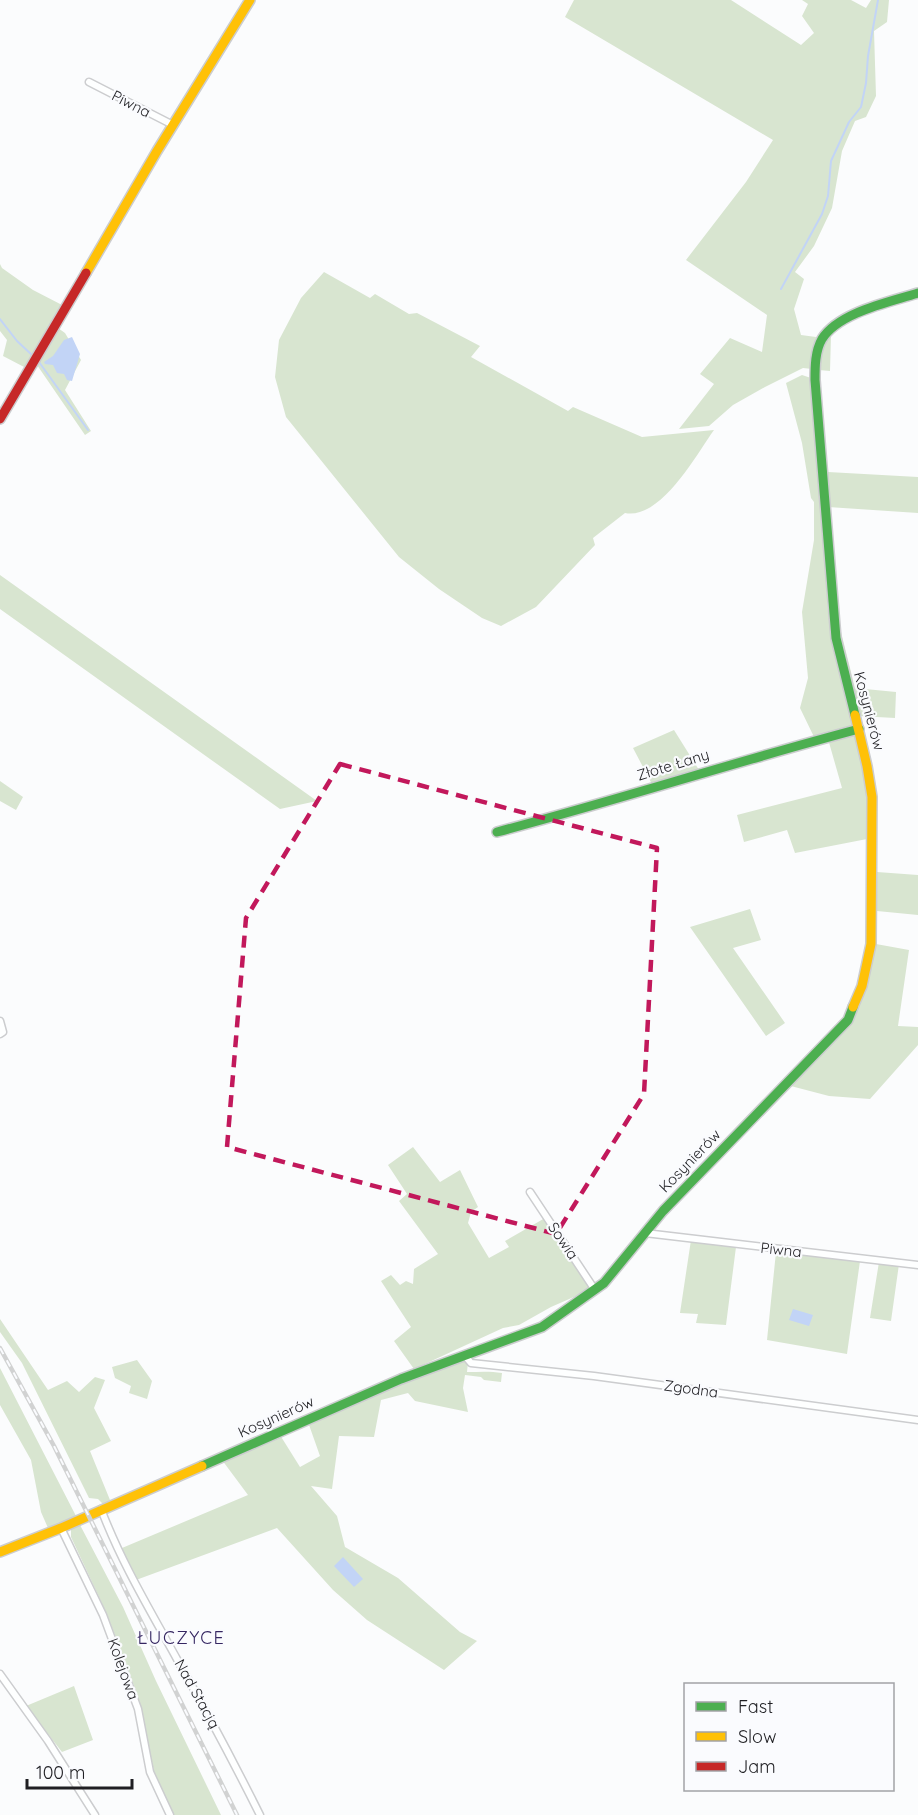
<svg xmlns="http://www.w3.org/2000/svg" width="918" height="1815" font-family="Quicksand,sans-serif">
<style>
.green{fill:#d8e5d0}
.water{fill:#c2d4f6}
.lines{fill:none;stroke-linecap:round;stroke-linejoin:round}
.stream{stroke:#c2d4f6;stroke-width:2}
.street-casing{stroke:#cccdcf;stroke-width:9}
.fast-casing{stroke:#cccdcf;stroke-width:12}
.slow-casing{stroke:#cccdcf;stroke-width:12}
.jam-casing{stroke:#cccdcf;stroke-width:12}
.street{stroke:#feffff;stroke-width:6}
.fast{stroke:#4caf50;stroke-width:9}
.slow{stroke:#ffc107;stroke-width:9}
.jam{stroke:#c62828;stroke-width:9}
.rail-casing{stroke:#d1d2d2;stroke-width:4.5}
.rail{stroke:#fafbfe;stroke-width:2;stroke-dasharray:7;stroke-linecap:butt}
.marked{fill:none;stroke:#c2185b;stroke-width:4.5;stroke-dasharray:12 8;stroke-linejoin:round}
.labels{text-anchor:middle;stroke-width:4.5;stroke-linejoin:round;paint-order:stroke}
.street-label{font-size:15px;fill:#1f1f23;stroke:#fafbfe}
.quarter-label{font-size:18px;letter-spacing:1.5px;fill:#352661;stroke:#fafbfe}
</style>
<rect width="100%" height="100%" fill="#fbfcfd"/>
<path class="green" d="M574,0H731L801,45L814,33L802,16L808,4L802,0H851L866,8L871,0H889L887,22L874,31L876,96L866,117L855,121L842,151L832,208L814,246L795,272L804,279L794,309L801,335L816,337L812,369L803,368L765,387L733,405L709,426L679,429L714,384L700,374L730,338L762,352L767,315L686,260L746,182L773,140L565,17Z
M0,264L2,268L33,290L64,306L26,368L3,356L7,340L0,331Z
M324,272L370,298L375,294L409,314L417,313L480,346L471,357L568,411L573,407L642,437L714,430C696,455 661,520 625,513L593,538L595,545L536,607L501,626L482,618L439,589L399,557L286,417L275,377L279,340L301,298Z
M58,328L65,333L81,360L65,390L91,431L85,435L37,365Z
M831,335L830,371L819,370L821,351Z
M802,375L811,378L818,447L828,612L834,653L853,728L815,739L800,708L808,678L802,612L814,540V502L811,498L802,443L786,383Z
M828,472L918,477V513L828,507Z
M0,575L317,801L280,809L0,609Z
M834,604L855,688L896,692L895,718L859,716L845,663Z
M674,730L699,770L653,786L633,748Z
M856,733L866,791L867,839L795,853L787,830L744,842L737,815L842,788L828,739Z
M0,781L23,797L16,810L0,801Z
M877,872L918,875V915L877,911Z
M750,909L761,940L733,948L785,1023L766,1036L690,927Z
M876,944L909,950L898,1026L918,1027V1045L870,1099L829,1096L787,1085L850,1021L867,982Z
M413,1147L440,1182L460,1170L478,1207L471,1212L468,1223L489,1258L509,1247L505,1241L545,1218L592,1289L551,1307L519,1325L503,1328L414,1369L394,1341L411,1327L381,1281L391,1275L400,1285L406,1281L413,1284L414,1269L438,1254L399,1201L407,1194L388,1165Z
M691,1240L736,1247L726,1325L696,1323L698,1314L680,1313Z
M776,1252L860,1261L847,1354L767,1340Z
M879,1262L899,1264L891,1321L870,1318Z
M0,1319L48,1390L67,1381L79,1392L95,1377L105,1380L94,1408L111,1441L90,1451L110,1500L103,1504L98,1499L89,1498L22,1363L0,1332Z
M137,1360L152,1381L147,1399L129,1393L131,1386L115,1378L112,1367Z
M461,1360L468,1362L467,1372C479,1372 490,1371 502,1373L501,1382L484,1380L481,1377L465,1375L463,1388L468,1412L415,1401L408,1393L381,1400L374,1437L339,1436L332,1489L311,1486L337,1516L345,1547L398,1578L460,1632L477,1641L444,1670L367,1620L333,1590L277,1528L136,1580L122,1548L248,1495L222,1460L280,1435L300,1467L320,1456L308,1422L378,1392Z
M0,1368L76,1516L48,1528L41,1512L31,1460L0,1405Z
M79,1523L123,1607L156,1681L221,1815H172L155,1776L139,1700L128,1669L106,1612L71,1537V1528Z
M74,1686L93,1740L62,1752L26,1706Z"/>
<path class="water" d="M72,337L80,354L72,381L67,380L64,374L57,373L53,365L45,364L44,362L53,356L64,340Z
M793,1309L813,1315L809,1326L789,1320Z
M343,1557L363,1579L354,1587L334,1566Z"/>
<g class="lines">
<path class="stream" d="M781,289L822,214L828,196L831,161L849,122L861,107L866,83L868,56L878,0
M0,319L17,341L32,355
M39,362L88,430"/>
<defs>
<path id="street" d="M89,82L173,125
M0,1021L3,1032L0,1034
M530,1192L595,1290
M645,1233L918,1265
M466,1357L471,1363L594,1376L918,1420
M101,1509C122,1564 150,1610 178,1661C207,1712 234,1763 260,1815
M61,1528L103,1615L138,1709L150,1772L170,1815
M0,1674L48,1741L95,1815"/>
<path id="fast" d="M855,715L836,638L815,380C815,367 815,351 822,339C839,312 890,302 918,293
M497,832C618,800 738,761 859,729
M202,1466L401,1379L542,1327L604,1283L663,1211L848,1020L853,1007"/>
<path id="slow" d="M86,273L157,151L250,0
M853,1007L862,986L871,944L872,797L867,766L855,715
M0,1552L61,1528L202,1466"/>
<path id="jam" d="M0,419L86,273"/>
</defs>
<use href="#street" class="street-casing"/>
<use href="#fast" class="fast-casing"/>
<use href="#slow" class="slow-casing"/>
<use href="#jam" class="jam-casing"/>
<use href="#street" class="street"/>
<use href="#fast" class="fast"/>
<use href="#slow" class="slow"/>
<use href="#jam" class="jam"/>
<defs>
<path id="rail" d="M0,1348L54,1446L237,1815"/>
</defs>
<use href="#rail" class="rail-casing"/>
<use href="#rail" class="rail"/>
</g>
<path class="marked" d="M340,764L657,848L644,1094L556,1234L227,1147L246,918Z"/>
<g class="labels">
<g class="street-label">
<text transform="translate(131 104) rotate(27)" y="5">Piwna</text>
<text transform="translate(869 711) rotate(75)" y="5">Kosynierów</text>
<text transform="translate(673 765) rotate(-17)" y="5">Złote Łany</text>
<text transform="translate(690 1161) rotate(-46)" y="5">Kosynierów</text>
<text transform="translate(563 1241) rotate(56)" y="5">Sowia</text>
<text transform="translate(781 1250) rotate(6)" y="5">Piwna</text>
<text transform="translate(691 1389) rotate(8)" y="5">Zgodna</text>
<text transform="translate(276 1417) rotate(-24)" y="5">Kosynierów</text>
<text transform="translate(123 1669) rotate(70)" y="5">Kolejowa</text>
<text transform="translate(197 1694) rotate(61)" y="5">Nad Stacją</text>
</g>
<g class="quarter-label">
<text x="181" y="1644">ŁUCZYCE</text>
</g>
</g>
<rect x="684" y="1683" width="210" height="108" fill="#fafbfe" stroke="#a2a3a6" stroke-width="1.5"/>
<rect x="696" y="1702" width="30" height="9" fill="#4caf50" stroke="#a2a3a6" stroke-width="1.5"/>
<text x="738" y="1713" font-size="18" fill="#1f1f23">Fast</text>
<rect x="696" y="1732" width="30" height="9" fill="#ffc107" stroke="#a2a3a6" stroke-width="1.5"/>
<text x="738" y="1743" font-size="18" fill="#1f1f23">Slow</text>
<rect x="696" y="1762" width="30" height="9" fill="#c62828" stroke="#a2a3a6" stroke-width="1.5"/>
<text x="738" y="1773" font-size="18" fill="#1f1f23">Jam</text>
<path d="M27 1779v9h105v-9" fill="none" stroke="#1f1f23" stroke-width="3"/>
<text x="36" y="1779" font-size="18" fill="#1f1f23" stroke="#fafbfe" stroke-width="4.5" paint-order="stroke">100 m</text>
</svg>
